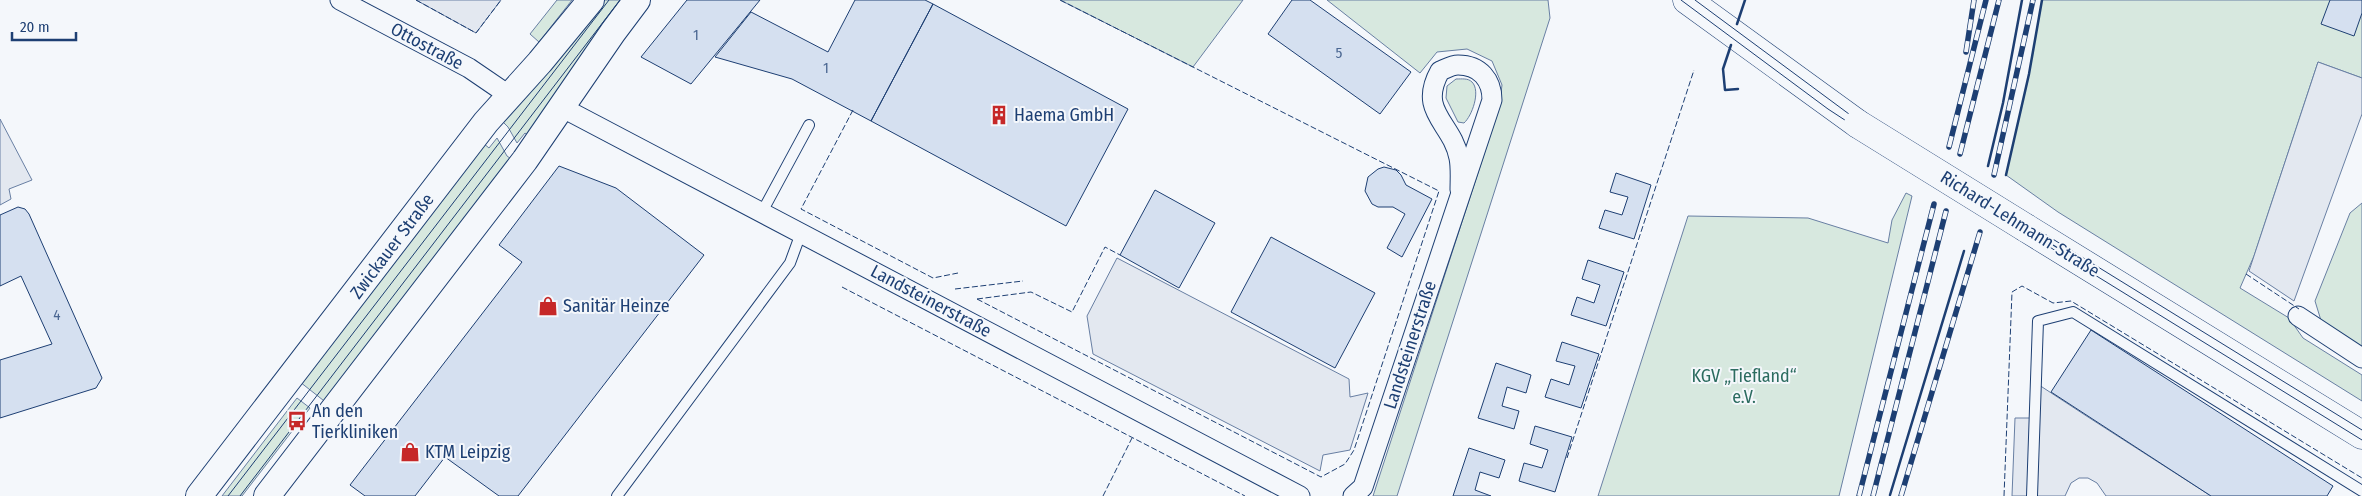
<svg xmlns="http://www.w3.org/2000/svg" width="2362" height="496" font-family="'Fira Sans Condensed',sans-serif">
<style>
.green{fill:#d7e8df;stroke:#687fa3}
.parking{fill:#e3e8f0;stroke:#687fa3}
.building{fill:#d5e0f0;stroke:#1d3f73}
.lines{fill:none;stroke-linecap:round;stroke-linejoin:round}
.lane-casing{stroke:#1d3f73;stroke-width:12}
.street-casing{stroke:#1d3f73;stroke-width:21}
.secondary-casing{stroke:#1d3f73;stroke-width:28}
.primary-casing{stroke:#1d3f73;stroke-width:29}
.lane{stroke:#f4f7fb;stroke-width:10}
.street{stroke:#f4f7fb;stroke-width:19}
.secondary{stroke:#f4f7fb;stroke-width:26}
.primary{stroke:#f4f7fb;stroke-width:28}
.tram{stroke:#1d3f73;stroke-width:1}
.rail-casing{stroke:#1d3f73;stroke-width:5.5}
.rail{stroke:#f4f7fb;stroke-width:4;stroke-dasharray:11;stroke-linecap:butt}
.primary-bridge-casing{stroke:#1d3f73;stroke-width:29;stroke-linecap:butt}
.primary-bridge{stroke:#f4f7fb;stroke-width:28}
.fence{stroke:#1d3f73;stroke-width:1;stroke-dasharray:6 2.5;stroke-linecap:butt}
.wall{stroke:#1d3f73;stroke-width:2.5}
.labels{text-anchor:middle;stroke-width:4;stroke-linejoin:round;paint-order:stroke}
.number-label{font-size:15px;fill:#4b6792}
.street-label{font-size:18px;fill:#1d3f73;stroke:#f4f7fb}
.poi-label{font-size:18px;fill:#1d3f73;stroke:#f4f7fb;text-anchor:start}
.park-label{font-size:18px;fill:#2c6c60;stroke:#f4f7fb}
</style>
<rect width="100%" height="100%" fill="#f4f7fb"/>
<path class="green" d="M557,0H572L539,42L530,34Z
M602,0H625L531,138L525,133L517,143L508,127L501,120Z
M1060,0H1243L1193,67Z
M1327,0H1548L1550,18L1397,496H1373L1499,108L1502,85L1492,61L1467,49L1437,52L1420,73Z
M2042,0H2362V78L2318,62L2254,256L2240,288L2289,318L2303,338L2362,375V401L2058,212L2006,175L2029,74Z
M1456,79C1462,79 1468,78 1472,82C1481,91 1472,116 1464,123L1458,122L1446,98L1447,86Z
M497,138L507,156L514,161L328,404L300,382L483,143L489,148Z
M1906,193L1912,196L1839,496H1598L1688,216L1808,218L1888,243L1892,220Z
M2362,203V351L2323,327L2315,301L2350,213Z
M297,398L310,408L242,496H222Z"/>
<path class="parking" d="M416,0H501L476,33Z
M2318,62L2362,78V114L2294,301L2249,271Z
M0,119L32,180L9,189L11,199L0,205Z
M1117,258L1349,379L1350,397L1368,393L1350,450L1323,455L1320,471L1093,354L1087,316Z
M2036,383L2088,417L2211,496H2106L2097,483L2088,478H2079L2071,483L2065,496H2012L2015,418H2032Z"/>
<path class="building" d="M687,0H760L691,84L641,57Z
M855,0H925L933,4L871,121L792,79L715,57L751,12L828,52Z
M1292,0H1310L1411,72L1380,114L1268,34Z
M2330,0H2362V13L2354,36L2321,24Z
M933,4L1128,109L1066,226L871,121Z
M559,166L616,188L704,255L518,496H499L445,457L415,496H365L350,485L522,262L499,245Z
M1384,167L1396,170L1401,175L1406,185L1432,199L1402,257L1387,248L1405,214L1393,207H1378L1372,204L1365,191L1368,177L1378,169Z
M1616,173L1651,185L1634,239L1599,228L1605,210L1622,215L1628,197L1610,192Z
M1155,190L1215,223L1179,288L1120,255Z
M18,207L25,209L29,214L102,378L96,388L0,418V360L52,344L21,276L0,286V215Z
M1271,237L1375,293L1335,368L1231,312Z
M1588,260L1624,272L1606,326L1571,315L1577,297L1594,303L1600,285L1582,279Z
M2091,330L2333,486L2327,496H2211L2051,392Z
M1562,342L1599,354L1581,408L1545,397L1551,379L1569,385L1575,366L1556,361Z
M1496,363L1531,375L1526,393L1507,387L1502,406L1519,411L1514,429L1478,418Z
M1535,426L1572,437L1555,492L1519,481L1524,463L1542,468L1548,450L1530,444Z
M1469,448L1505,460L1499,478L1480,472L1475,490L1491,496H1453Z"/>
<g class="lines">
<defs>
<path id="lane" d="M762,212L809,125
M617,496L790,263L801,233
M2032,496L2038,321L2073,312L2362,491"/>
<path id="street" d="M340,0L469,68L510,96
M561,107L1300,496
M2298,316L2362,358
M1353,496L1363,487L1492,100C1492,80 1480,65 1458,65C1452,65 1445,69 1440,71C1417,112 1452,122 1459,158C1461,168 1460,180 1460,190"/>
<path id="secondary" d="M199,496L486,122L540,62L591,0
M267,496L525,160L613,32L637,0"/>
<path id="primary" d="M1687,0L1858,124
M2026,228L2362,435"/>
</defs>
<use href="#lane" class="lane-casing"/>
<use href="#street" class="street-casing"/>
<use href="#secondary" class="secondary-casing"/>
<use href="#primary" class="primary-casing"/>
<use href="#lane" class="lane"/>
<use href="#street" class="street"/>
<use href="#secondary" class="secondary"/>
<use href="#primary" class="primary"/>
<path class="tram" d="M1681,0L1828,109L1857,128L2362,440
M1695,0L1853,117
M1962,183L2362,430
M228,496L609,0
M240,496L620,0"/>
<defs>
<path id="rail" d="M1966,52L1974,0
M1949,147L1986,0
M1960,154L1999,0
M1994,175L2033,0
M1859,496L1934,204
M1873,496L1946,211
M1901,496L1980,232"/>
</defs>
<use href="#rail" class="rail-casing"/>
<use href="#rail" class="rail"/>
<defs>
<path id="primary-bridge" d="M1858,124L2026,228"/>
</defs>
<use href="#primary-bridge" class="primary-bridge-casing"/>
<use href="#primary-bridge" class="primary-bridge"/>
<path class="fence" d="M416,0L476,33L501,0
M853,110L801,209L933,278L958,273
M2246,274L2299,309
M842,287L1245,496
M955,289L1023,281
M977,299L1321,477L1345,464L1354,450L1439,191L1060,0
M977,299L1031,292L1072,312L1105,247L1120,255
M1567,458L1694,70
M1103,496L1132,438
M2004,496L2012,292L2022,286L2053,303L2071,301L2362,478"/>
<path class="wall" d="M1737,24L1745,0
M1731,45L1723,69L1725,90L1738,89
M1988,166L2003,103L2022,0
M2006,175L2029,74L2042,0
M1890,495L1964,251"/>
</g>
<defs>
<symbol id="building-bare" viewBox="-9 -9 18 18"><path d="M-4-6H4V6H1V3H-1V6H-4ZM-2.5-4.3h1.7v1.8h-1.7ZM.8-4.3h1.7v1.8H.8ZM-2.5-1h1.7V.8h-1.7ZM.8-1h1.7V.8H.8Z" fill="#c62828" stroke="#f4f7fb" stroke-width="2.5" paint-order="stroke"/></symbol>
<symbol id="shop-bare" viewBox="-9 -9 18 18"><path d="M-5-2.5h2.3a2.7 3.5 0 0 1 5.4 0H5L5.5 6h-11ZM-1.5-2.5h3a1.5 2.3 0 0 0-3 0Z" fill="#c62828" stroke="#f4f7fb" stroke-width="2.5" paint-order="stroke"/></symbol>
<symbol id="bus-bare" viewBox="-9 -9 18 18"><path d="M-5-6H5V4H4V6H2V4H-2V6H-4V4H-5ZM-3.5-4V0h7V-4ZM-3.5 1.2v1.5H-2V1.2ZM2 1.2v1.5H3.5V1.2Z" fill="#c62828" stroke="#f4f7fb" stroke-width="2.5" paint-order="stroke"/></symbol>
</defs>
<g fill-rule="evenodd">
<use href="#building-bare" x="985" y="101" width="28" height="28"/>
<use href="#shop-bare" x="534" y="292" width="28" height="28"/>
<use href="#bus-bare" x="283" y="407" width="28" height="28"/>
<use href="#shop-bare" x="396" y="438" width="28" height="28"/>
</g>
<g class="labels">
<g class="number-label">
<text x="696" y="40">1</text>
<text x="1339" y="58">5</text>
<text x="826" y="73">1</text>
<text x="57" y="320">4</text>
</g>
<g class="street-label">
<text transform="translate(427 46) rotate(28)" y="6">Ottostraße</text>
<text transform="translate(2020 224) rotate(32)" y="6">Richard-Lehmann-Straße</text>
<text transform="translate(392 246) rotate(-53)" y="6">Zwickauer Straße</text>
<text transform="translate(931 301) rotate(28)" y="6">Landsteinerstraße</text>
<text transform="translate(1410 345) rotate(-72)" y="6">Landsteinerstraße</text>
</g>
<g class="poi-label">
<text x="1014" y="121">Haema GmbH</text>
<text x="563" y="312">Sanitär Heinze</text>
<text x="312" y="417">An den<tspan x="312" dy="21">Tierkliniken</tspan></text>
<text x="425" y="458">KTM Leipzig</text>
</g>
<g class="park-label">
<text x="1744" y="382">KGV „Tiefland“<tspan x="1744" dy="21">e.V.</tspan></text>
</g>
</g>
<path d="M12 32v8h64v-8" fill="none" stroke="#1d3f73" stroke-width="2.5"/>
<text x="20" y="32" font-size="15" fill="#1d3f73" stroke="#f4f7fb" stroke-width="4" paint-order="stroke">20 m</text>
</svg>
